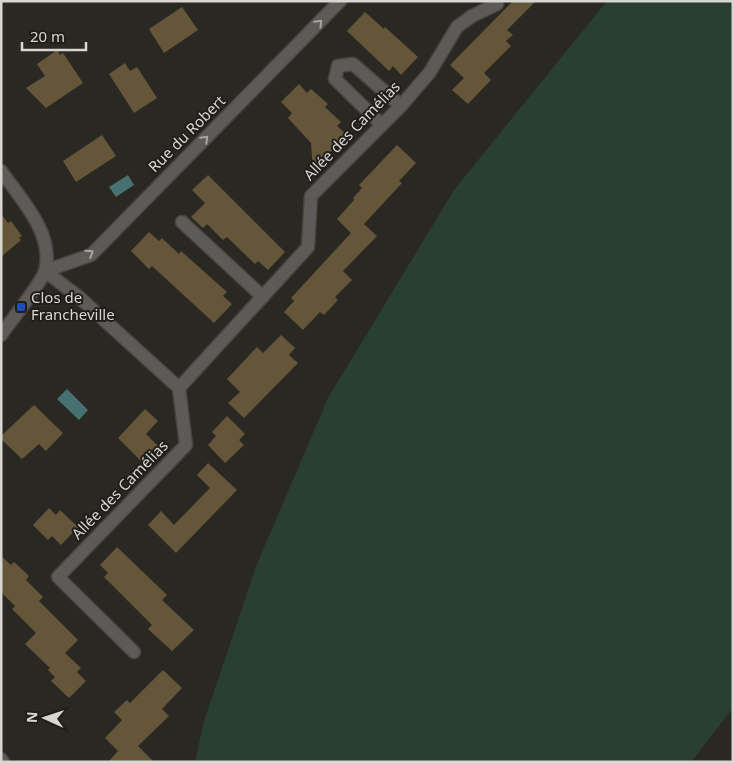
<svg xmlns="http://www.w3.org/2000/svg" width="734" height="763" font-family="'Noto Sans',sans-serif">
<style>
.green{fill:#293f32}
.water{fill:#477171}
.building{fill:#65563a}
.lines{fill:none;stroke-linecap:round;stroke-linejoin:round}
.minor-casing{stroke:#46443f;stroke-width:15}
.minor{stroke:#5d5a59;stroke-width:12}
.oneway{stroke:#a7a4a2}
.transit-dot{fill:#1a4fb4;stroke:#201e1a;stroke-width:2}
.labels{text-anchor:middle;stroke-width:4;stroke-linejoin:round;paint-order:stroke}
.street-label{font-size:15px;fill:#d8d6d3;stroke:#201e1a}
.poi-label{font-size:15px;fill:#d8d6d3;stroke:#201e1a;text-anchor:start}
</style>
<rect width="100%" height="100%" fill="#2a2823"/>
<path class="green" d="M607,1H733V708L691,762H195L204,721L257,564L328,398L454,190Z"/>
<path class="water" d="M128,175L134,185L116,197L109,187Z
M67,389L88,410L79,420L57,399Z"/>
<path class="building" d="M513,1H536L507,30L513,35L506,41L511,46L484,73L491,80L468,104L452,90L464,78L450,65Z
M182,7L198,30L164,53L149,29Z
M365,12L384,29L385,27L418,57L401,75L393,66L389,71L347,31Z
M57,50L60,55L63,53L83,83L46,108L26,88L45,76L37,64Z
M125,63L130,71L137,67L157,98L134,113L109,74Z
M299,84L307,93L311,89L328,104L325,107L341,122L337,126L347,135L313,170L311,143L288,118L292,113L281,102Z
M102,135L116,156L76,182L63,161Z
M397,145L416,163L399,181L402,183L364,224L377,236L343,271L352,280L335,297L338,300L324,315L320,312L303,330L284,312L294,301L291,298L351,233L337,219L354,200L353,198L362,188L359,185Z
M208,175L285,252L268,270L258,261L255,264L227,237L223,240L207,224L203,228L191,217L205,203L192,190Z
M1,214L8,223L11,221L22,236L19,238L21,240L1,257Z
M149,232L159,241L162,238L179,254L181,251L227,292L223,296L232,304L214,323L152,266L149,269L131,251Z
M281,335L295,348L289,355L298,363L244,418L228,403L240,392L227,379L257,347L263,353Z
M34,405L63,433L46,451L39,444L22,459L1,439V436Z
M145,409L158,421L146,434L158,446L142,462L118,438Z
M227,416L245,434L239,440L244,445L225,463L208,445L216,436L212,432Z
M208,463L237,490L176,553L148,525L161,511L174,525L210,488L197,475Z
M49,508L56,515L60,510L78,527L61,545L52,536L48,540L33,525Z
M117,547L167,595L162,600L194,630L172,651L148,629L152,625L104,577L108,573L100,565Z
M1,556L11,565L14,562L29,576L26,580L43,597L39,601L78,640L65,653L81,668L77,672L86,681L69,698L51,681L55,677L48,670L50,668L25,644L36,633L12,609L15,606L1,592Z
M163,670L182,688L162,709L169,716L138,746L154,762H108L118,751L105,738L122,720L114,712L127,700L130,703Z"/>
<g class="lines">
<defs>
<path id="minor" d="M381,124L335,79L338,66L353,64L401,106
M1,171C20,198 55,234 45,271C42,282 10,322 1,335
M182,222L263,297
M45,271L80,298L179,388L308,247L311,196L401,106L430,72L457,27L472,16L497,4
M45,271L91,255L340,1
M134,652L58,577L186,445L179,388
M1,759L3,762"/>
</defs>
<use href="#minor" class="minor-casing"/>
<use href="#minor" class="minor"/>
</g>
<defs><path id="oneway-chevron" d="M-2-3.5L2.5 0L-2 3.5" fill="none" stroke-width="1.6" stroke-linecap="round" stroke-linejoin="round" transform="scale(1.25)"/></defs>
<g class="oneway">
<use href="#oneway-chevron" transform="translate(319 23) rotate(-45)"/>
<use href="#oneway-chevron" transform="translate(205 139) rotate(-45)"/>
<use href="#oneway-chevron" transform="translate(90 253) rotate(-33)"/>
</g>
<rect class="transit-dot" x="16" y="302" width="10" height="10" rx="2.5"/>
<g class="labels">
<g class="street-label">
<text transform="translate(352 131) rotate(-46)" y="5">Allée des Camélias</text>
<text transform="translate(187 134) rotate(-45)" y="5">Rue du Robert</text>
<text transform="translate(120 490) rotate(-46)" y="5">Allée des Camélias</text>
</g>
<g class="poi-label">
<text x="31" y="303">Clos de<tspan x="31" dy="17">Francheville</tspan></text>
</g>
</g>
<rect width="734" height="763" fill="none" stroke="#d8d6d3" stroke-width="5"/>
<g transform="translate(45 718) rotate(273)" stroke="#201e1a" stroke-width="4" paint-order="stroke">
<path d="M0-4L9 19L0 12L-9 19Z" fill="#d8d6d3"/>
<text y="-8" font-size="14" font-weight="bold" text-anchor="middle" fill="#d8d6d3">N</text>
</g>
<path d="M22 42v8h64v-8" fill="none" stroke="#d8d6d3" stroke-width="2.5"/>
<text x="30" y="42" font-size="15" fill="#d8d6d3" stroke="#201e1a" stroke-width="4" paint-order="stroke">20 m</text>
</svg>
